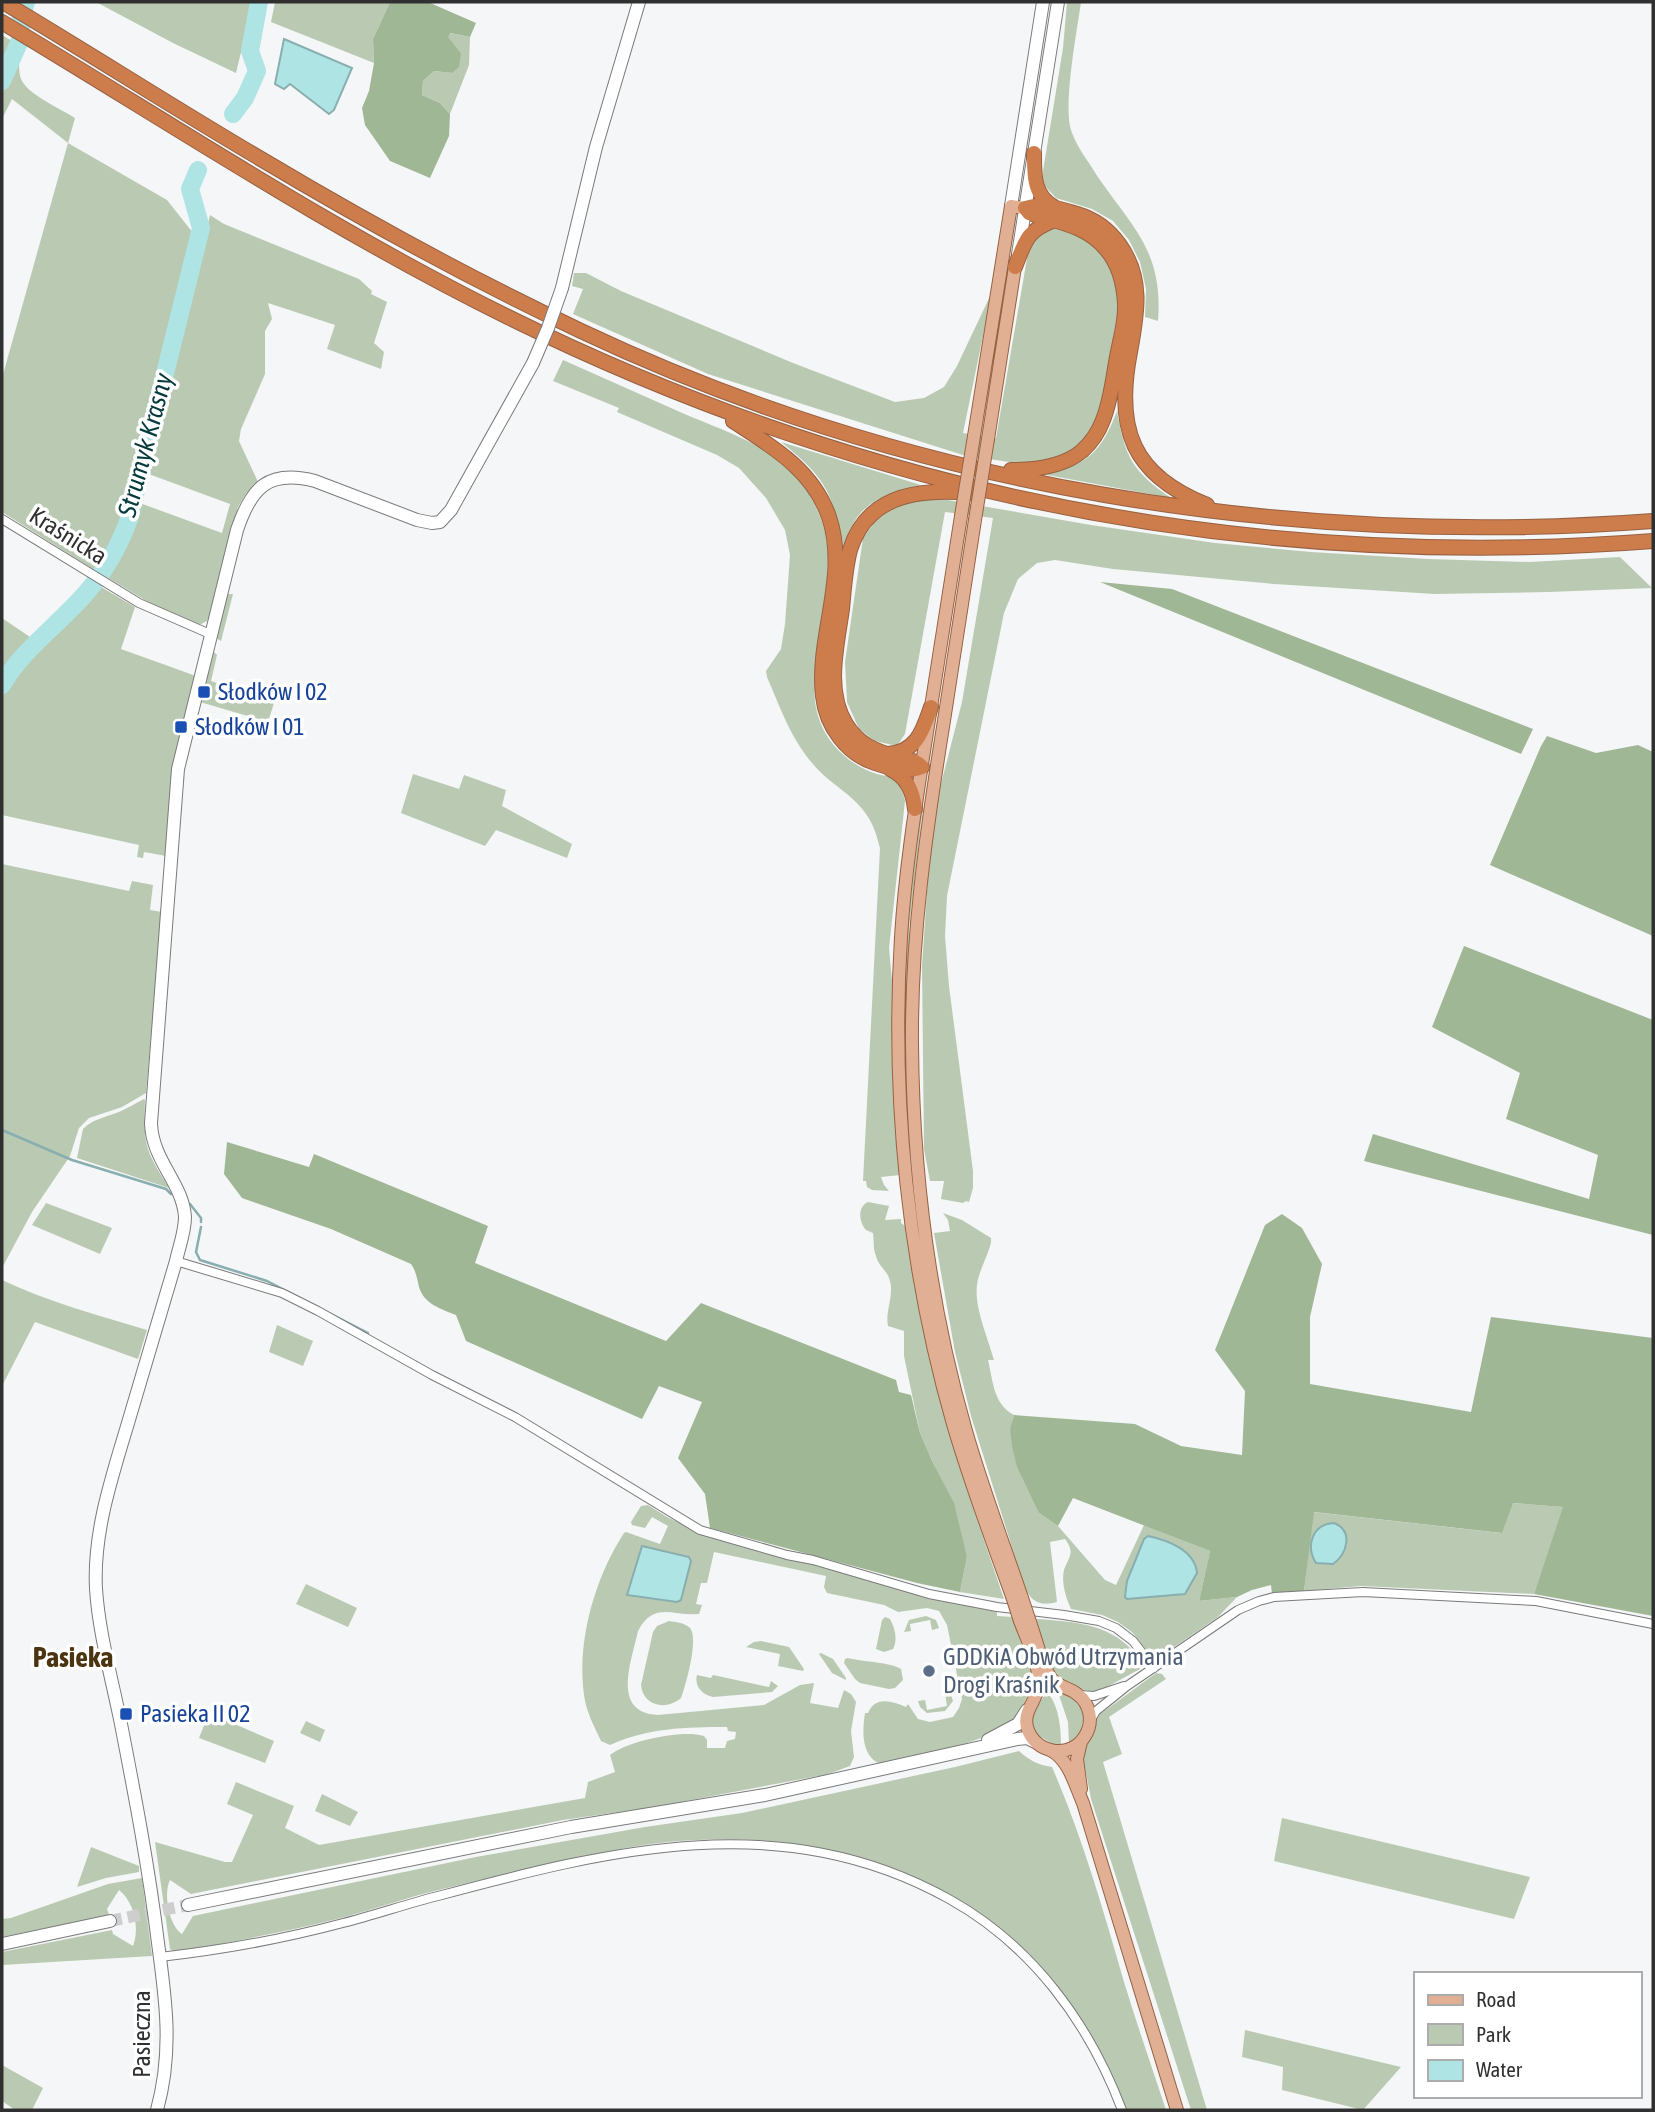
<svg xmlns="http://www.w3.org/2000/svg" width="1655" height="2112" font-family="'Asap Condensed',sans-serif">
<style>
.green{fill:#bacab2}
.forest{fill:#a0b795}
.water{fill:#afe4e5;stroke:#89aeaf;stroke-width:2}
.lines{fill:none;stroke-linecap:round;stroke-linejoin:round}
.stream{stroke:#89aeaf;stroke-width:2.5}
.river{stroke:#afe4e5;stroke-width:18}
.secondary-tunnel{stroke:#cececf;stroke-width:12;stroke-dasharray:12 6;stroke-linecap:butt}
.street-casing{stroke:#7a7a7b;stroke-width:10}
.secondary-casing{stroke:#7a7a7b;stroke-width:14}
.primary-casing{stroke:#966142;stroke-width:14}
.highway-casing{stroke:#966142;stroke-width:16}
.street{stroke:#fff;stroke-width:8}
.secondary{stroke:#fff;stroke-width:12}
.primary{stroke:#e1b094;stroke-width:12}
.highway{stroke:#cd7c4c;stroke-width:14}
.secondary-bridge-casing{stroke:#7a7a7b;stroke-width:14;stroke-linecap:butt}
.primary-bridge-casing{stroke:#966142;stroke-width:14;stroke-linecap:butt}
.secondary-bridge{stroke:#fff;stroke-width:12}
.primary-bridge{stroke:#e1b094;stroke-width:12}
.transit-dot{fill:#1a4fb4;stroke:#fff;stroke-width:2.5}
.service-dot{fill:#5c6f8a;stroke:#fff;stroke-width:2.5}
.labels{text-anchor:middle;stroke-width:7;stroke-linejoin:round;paint-order:stroke}
.street-label{font-size:24px;fill:#303030;stroke:#fff}
.transit-label{font-size:24px;fill:#164399;stroke:#fff;text-anchor:start}
.service-label{font-size:24px;fill:#4e5e75;stroke:#fff;text-anchor:start}
.water-label{font-size:26px;font-style:italic;fill:#063a3c;stroke:#fff}
.quarter-label{font-size:28px;font-weight:bold;fill:#4b3510;stroke:#fff}
</style>
<rect width="100%" height="100%" fill="#f5f6f7"/>
<path class="green" d="M96,2H253L236,73L173,43Z
M275,2H390L373,39L374,63L271,22Z
M1067,2H1081C1077,31 1063,105 1071,130C1075,142 1082,153 1089,163C1125,222 1164,244 1158,321L1145,317L1146,289L1140,262L1129,240L1113,221L1092,209L1056,198L1043,184V171L1063,48Z
M449,33L470,37L469,65L450,114L440,103L422,95L423,81L434,71L452,73L461,53L447,37Z
M2,35L17,44L2,76Z
M19,49L21,50C19,59 18,70 21,79C27,94 61,109 75,118L68,143L167,200L197,238L128,519L117,547L99,573L2,512V378L68,143L12,99L2,119V90Z
M210,215L224,224L359,279L372,291L371,294L387,302L374,343L384,352L381,369L327,349L335,325L268,303L272,319L265,331V374L241,429L239,441L258,482L246,494L238,507L210,614L207,621L199,625L150,603L103,575L120,549L137,502L222,533L230,504L146,473Z
M1048,228H1061L1092,243L1111,267L1117,286L1118,308L1104,396L1095,426L1077,446L1063,456L1042,462L1030,463L1009,462L963,455L708,374L573,314L583,289L572,286L574,273H586L621,291L793,363L895,402L924,398L944,387L957,366L992,292L963,433L996,438L1029,247L1037,234Z
M563,360C602,377 641,395 680,412C712,426 747,437 776,458C807,481 828,520 828,558C827,592 821,625 818,659C816,677 812,694 817,712C824,741 848,765 877,774C884,776 891,776 896,782C902,787 903,793 905,801L889,948L892,981L894,1096L900,1175L881,1177L884,1185L889,1191L872,1190L867,1187L866,1181H863L880,848C877,837 874,826 868,817C855,795 829,784 813,764C791,739 780,707 767,677L766,671L781,649L785,624L790,555L785,530L766,498L739,468L717,455L617,412L619,408L553,381Z
M1117,411C1125,457 1132,471 1171,498L1042,474C1087,466 1101,453 1117,411Z
M781,442L921,485C898,491 874,496 858,516C851,525 847,540 842,551C835,494 825,477 781,442Z
M936,498L1091,525L1215,543L1311,552L1428,559L1530,562L1620,557L1652,588L1549,592L1435,594L1274,584L1113,569L1055,560L1037,563L1018,579L1004,613L947,896L945,936L949,986L973,1171V1188L969,1202L966,1201L963,1203L941,1199L944,1181H930L924,1149L922,965L932,819L962,702L993,518L945,512L905,734L897,746L875,741L859,729L847,702L845,662L863,538L877,519L902,503Z
M96,584L135,607L121,649L196,676L166,856L144,852L143,858L137,857L139,845L2,815V693L11,679L42,646L39,643Z
M229,594H233L221,641L216,638L227,595Z
M2,618L33,639L2,677Z
M214,652L217,655L211,681L274,703L268,722L200,702Z
M413,774L459,789L464,775L506,790L502,806L572,844L567,858L496,830L485,846L401,813Z
M926,780L909,927L917,1196L912,1195L904,1082V973L914,848Z
M2,864L129,891L132,881L153,885L150,910L162,912L146,1093L122,1107L89,1118L79,1128L70,1156L32,1212L2,1268Z
M144,1099L145,1100C145,1111 144,1122 145,1133C146,1154 159,1171 169,1188L77,1158L83,1129C93,1119 106,1117 119,1112C127,1108 135,1104 144,1099Z
M868,1202L889,1206L885,1220L901,1219V1223L905,1226C911,1265 917,1304 926,1342C946,1429 975,1514 1004,1599L960,1592L967,1557L934,1465L920,1433L904,1356V1331L888,1326C885,1311 894,1296 890,1281C888,1271 878,1266 876,1256C873,1249 874,1240 873,1233L866,1230C859,1222 857,1207 868,1202Z
M46,1203L112,1228L100,1254L32,1225Z
M943,1213L962,1220L991,1238C993,1247 978,1271 977,1285C974,1307 988,1338 994,1360H988C993,1380 993,1404 1014,1415L1010,1428L1039,1513L1058,1526L1105,1580L1116,1585L1144,1525L1210,1551L1199,1601L1237,1597L1218,1617L1158,1658L1150,1655L1133,1633L1118,1622L1102,1615L1071,1609C1066,1598 1061,1582 1064,1570C1068,1558 1076,1553 1065,1539L1050,1542L1057,1602C1041,1606 1033,1603 1025,1589L971,1416L955,1352L934,1233L950,1231L948,1220Z
M2,1280C48,1302 98,1315 147,1330L138,1359L35,1322L2,1386Z
M277,1325L313,1341L303,1366L269,1352Z
M1512,1503L1564,1507L1534,1594L1361,1586L1304,1591L1313,1512L1501,1533Z
M648,1505L667,1517L705,1535L851,1574L937,1599L997,1612V1616L1013,1617C1021,1637 1032,1658 1034,1679C1034,1687 1030,1693 1026,1699C1022,1706 1022,1713 1016,1718C993,1742 917,1756 883,1765C861,1758 862,1732 865,1713H868C875,1696 892,1701 906,1707L908,1704L918,1719L930,1722L953,1717L959,1708L962,1699L947,1625L939,1611L927,1608L898,1612L884,1605L827,1593L824,1587L826,1576L714,1552L707,1583H701L696,1604L702,1605L699,1614C674,1617 654,1600 638,1631C632,1660 610,1713 658,1715L764,1705L800,1685L814,1683L810,1703L838,1708L844,1690L851,1694L856,1702L851,1731L854,1757L850,1766L820,1777L818,1776L654,1807L563,1820L191,1894L170,1880C163,1894 169,1925 182,1934L193,1916L476,1857L645,1827L742,1813L955,1767L1019,1751C1029,1760 1038,1765 1052,1767C1082,1836 1103,1909 1124,1982C1137,2025 1152,2067 1166,2110H1125C1052,1909 876,1822 668,1842C629,1846 592,1855 553,1864C509,1874 463,1883 419,1895C391,1903 364,1912 337,1919C291,1931 243,1939 196,1949L173,1951L170,1949L155,1842L225,1862H232L253,1815L227,1804L236,1782L294,1806L285,1828L319,1845L585,1798L588,1782L615,1772L610,1755C627,1741 683,1729 704,1736L707,1740V1748H725L727,1741L735,1739L736,1732L728,1731L727,1727C685,1727 648,1728 610,1745L601,1741C595,1728 588,1715 585,1701C575,1646 594,1579 624,1533L626,1532L660,1544L668,1526L652,1517L645,1528L632,1525L631,1522L641,1506Z
M306,1584L357,1608L348,1627L296,1604Z
M926,1616L936,1620L939,1628L932,1630L930,1620L910,1624L911,1631L904,1632L909,1620Z
M885,1617L890,1619C895,1628 898,1640 893,1649L884,1652L876,1649L882,1620Z
M1038,1619C1073,1622 1107,1623 1132,1650C1137,1656 1141,1661 1140,1669L1105,1688L1093,1692L1080,1689L1058,1678L1053,1671L1035,1620Z
M669,1621C676,1622 685,1623 690,1628C699,1638 686,1685 681,1698C666,1711 643,1706 641,1685L653,1632L657,1626Z
M761,1641L789,1647L804,1669L803,1671L778,1666L780,1654L746,1647L754,1642Z
M821,1653L833,1659L846,1678V1680L832,1673L819,1654Z
M848,1658C864,1662 890,1662 901,1669L903,1680L895,1688L889,1689L860,1683L855,1679L844,1663L845,1659Z
M1156,1673L1162,1674L1166,1679L1109,1717L1122,1754L1103,1762L1207,2110H1191L1091,1799L1083,1757V1749L1092,1735L1096,1720L1099,1715Z
M697,1675L711,1678L713,1675L769,1687L771,1681L778,1686L772,1692L713,1697C702,1695 694,1686 697,1675Z
M950,1692L953,1701L945,1711L927,1713L920,1707L918,1701L925,1700L927,1710L947,1706L945,1693Z
M1060,1693C1086,1699 1088,1718 1077,1739L1069,1743L1068,1722L1059,1695Z
M1049,1694C1059,1708 1061,1728 1061,1745L1058,1747L1034,1733L1031,1719L1043,1697Z
M209,1713L274,1741L265,1763L199,1738Z
M306,1721L325,1730L320,1742L300,1733Z
M322,1794L358,1812L350,1826L315,1811Z
M1282,1818L1530,1877L1514,1919L1274,1861Z
M91,1847L139,1866V1872L106,1878L77,1887Z
M142,1878L152,1956L2,1965V1952L112,1930L113,1934L133,1946C140,1927 134,1902 119,1890L107,1909L109,1915L2,1937V1919L11,1918L108,1884Z
M1245,2030L1401,2067L1363,2110L1282,2090L1283,2067L1242,2057Z
M2,2065L43,2088L32,2110H15L2,2101Z"/>
<path class="forest" d="M390,2H428L476,23L470,37L450,33L448,37L461,53L459,67L452,73L434,71L423,81L422,95L440,103L450,114L449,136L430,178L390,161L365,125L362,108L369,91L374,63L373,39Z
M1100,582L1172,589L1533,729L1521,754Z
M1547,736L1596,753L1638,745L1653,752V936L1490,865L1541,746Z
M1464,946L1653,1020V1235L1364,1161L1373,1134L1589,1199L1598,1155L1506,1119L1520,1073L1432,1027Z
M227,1142L309,1167L314,1154L488,1226L475,1263L666,1341L701,1303L896,1380L899,1392L911,1395L920,1433L934,1465L954,1503L967,1557L960,1592L917,1583L710,1528L705,1494L678,1458L702,1402L659,1386L642,1419L466,1341L456,1315C441,1309 424,1304 419,1287C417,1278 416,1271 411,1264L331,1229L242,1198L224,1174Z
M1282,1214L1302,1228L1322,1264L1310,1317V1384L1471,1412L1491,1317L1653,1338V1616L1534,1594L1563,1507L1513,1503L1502,1533L1314,1512L1304,1591L1272,1594L1271,1585L1252,1590L1237,1597L1199,1601L1210,1551L1073,1498L1058,1526L1039,1513L1017,1467L1012,1446L1010,1428L1014,1415L1135,1424L1181,1446L1242,1455L1245,1391L1215,1350L1265,1225Z"/>
<path class="water" d="M284,39L352,68L334,110L329,114L290,84L284,89L275,84Z
M1334,1523C1354,1531 1347,1554 1333,1564L1316,1563C1305,1545 1313,1524 1334,1523Z
M1148,1536C1167,1540 1195,1550 1197,1573L1185,1594L1127,1599L1125,1597L1127,1581L1144,1539Z
M642,1546L689,1557L691,1561L681,1600L677,1602L627,1595Z"/>
<g class="lines">
<path class="stream" d="M2,1130L72,1160L166,1189L171,1194
M190,1204L201,1218V1222
M201,1227L196,1252L200,1260L267,1281L368,1333"/>
<path class="river" d="M2,81L21,38V18L26,2
M233,114L245,98L257,71L250,51L259,2
M2,685C21,651 60,623 86,593C105,571 119,547 129,519L201,228L190,189L198,170"/>
<path class="secondary-tunnel" d="M110,1921L188,1905"/>
<defs>
<path id="street" d="M2,519L139,603L210,634
M176,1261L282,1293L318,1311L432,1375L515,1417L700,1530L787,1555L813,1560L929,1594L997,1607L1064,1615L1099,1621L1116,1628L1133,1641L1154,1668
M1079,1695L1094,1696L1124,1686
M1090,1721L1096,1711L1127,1686L1238,1610L1259,1601L1274,1597L1363,1592L1536,1601L1653,1624
M160,1957C222,1950 283,1939 343,1923C375,1915 406,1904 438,1896C610,1850 782,1806 949,1899C1032,1945 1089,2023 1122,2110"/>
<path id="secondary" d="M1011,206L1043,2
M1018,254L1058,2
M562,288L596,147L639,2
M988,1740L1018,1724L1027,1710
M188,1905L571,1827L765,1795L1017,1739L1027,1738L1035,1742
M2,1944L110,1921
M157,2110C173,2052 166,2001 158,1943C149,1869 135,1796 121,1724C112,1679 99,1634 96,1589C93,1532 112,1477 128,1423C144,1369 160,1315 176,1261C179,1247 185,1232 185,1217C183,1183 152,1161 151,1123L178,769L237,530C251,488 268,469 315,481L417,520L432,523L440,522L451,510L533,363"/>
<path id="primary" d="M974,436L1011,206L1025,208
M988,439L1015,267
M961,516C949,592 937,669 925,745C915,809 905,872 901,937C891,1100 908,1267 953,1424C970,1482 991,1539 1012,1596
M975,520C964,589 954,658 943,727C926,832 911,938 912,1044C913,1174 930,1306 966,1431C982,1487 1003,1542 1022,1598
M1020,1621C1027,1640 1041,1666 1038,1687C1036,1702 1023,1711 1027,1727C1034,1754 1071,1760 1085,1736C1094,1722 1090,1703 1077,1694C1068,1687 1057,1687 1050,1677C1041,1661 1036,1639 1030,1622
M1050,1750C1069,1759 1075,1785 1083,1803L1177,2110
M1081,1789L1077,1759L1081,1742"/>
<path id="highway" d="M3,2C89,53 174,108 261,159C365,221 471,279 581,331C913,488 1289,548 1653,521
M2,22C169,122 333,231 508,317C869,495 1252,572 1653,541
M1034,153C1034,175 1033,195 1054,207
M1025,208C1042,202 1060,209 1077,214C1094,219 1109,230 1119,244C1144,278 1137,314 1130,352C1115,429 1132,475 1207,505
M1015,267C1025,241 1027,230 1055,220
M733,421C773,447 813,470 829,517C849,576 816,637 823,696C826,726 847,754 875,763C890,768 907,773 922,767
M1011,470C1035,470 1063,467 1082,451C1092,442 1099,431 1103,420C1111,400 1113,378 1117,357C1120,340 1126,321 1125,304C1124,284 1119,264 1106,249C1086,225 1057,222 1029,213L1025,208
M888,754C917,752 923,730 931,707
M922,767C914,759 907,760 898,757C876,752 858,744 846,724C825,690 837,646 842,609C844,589 845,569 850,550C854,537 862,523 872,514C897,491 937,490 969,493
M890,769C907,777 913,791 915,809"/>
</defs>
<use href="#street" class="street-casing"/>
<use href="#secondary" class="secondary-casing"/>
<use href="#primary" class="primary-casing"/>
<use href="#highway" class="highway-casing"/>
<use href="#street" class="street"/>
<use href="#secondary" class="secondary"/>
<use href="#primary" class="primary"/>
<use href="#highway" class="highway"/>
<defs>
<path id="secondary-bridge" d="M533,363L548,328L562,288"/>
<path id="primary-bridge" d="M961,516L974,436
M975,520L988,439
M1012,1596L1020,1621
M1022,1598L1030,1622"/>
</defs>
<use href="#secondary-bridge" class="secondary-bridge-casing"/>
<use href="#primary-bridge" class="primary-bridge-casing"/>
<use href="#secondary-bridge" class="secondary-bridge"/>
<use href="#primary-bridge" class="primary-bridge"/>
</g>
<g class="transit-dot">
<rect x="197" y="685" width="14" height="14" rx="3.5"/>
<rect x="174" y="720" width="14" height="14" rx="3.5"/>
<rect x="119" y="1707" width="14" height="14" rx="3.5"/>
</g>
<circle class="service-dot" cx="929" cy="1671" r="7"/>
<g class="labels">
<g class="street-label">
<text transform="translate(68 536) rotate(32)" y="8">Kraśnicka</text>
<text transform="translate(142 2034) rotate(-90)" y="8">Pasieczna</text>
</g>
<g class="transit-label">
<text x="218" y="700">Słodków I 02</text>
<text x="195" y="735">Słodków I 01</text>
<text x="140" y="1722">Pasieka II 02</text>
</g>
<g class="service-label">
<text x="943" y="1665">GDDKiA Obwód Utrzymania<tspan x="943" dy="28">Drogi Kraśnik</tspan></text>
</g>
<g class="water-label">
<text transform="translate(145 445) rotate(-75)" y="9">Strumyk Krasny</text>
</g>
<g class="quarter-label">
<text x="73" y="1667">Pasieka</text>
</g>
</g>
<rect width="1655" height="2112" fill="none" stroke="#303030" stroke-width="7"/>
<rect x="1414" y="1972" width="228" height="126" fill="#ffffff" stroke="#acacac" stroke-width="2"/>
<rect x="1428" y="1995" width="35" height="10" fill="#e1b094" stroke="#acacac" stroke-width="2"/>
<text x="1476" y="2007" font-size="21" fill="#303030">Road</text>
<rect x="1428" y="2024" width="35" height="21" fill="#bacab2" stroke="#acacac" stroke-width="2"/>
<text x="1476" y="2042" font-size="21" fill="#303030">Park</text>
<rect x="1428" y="2060" width="35" height="21" fill="#afe4e5" stroke="#acacac" stroke-width="2"/>
<text x="1476" y="2077" font-size="21" fill="#303030">Water</text>
</svg>
